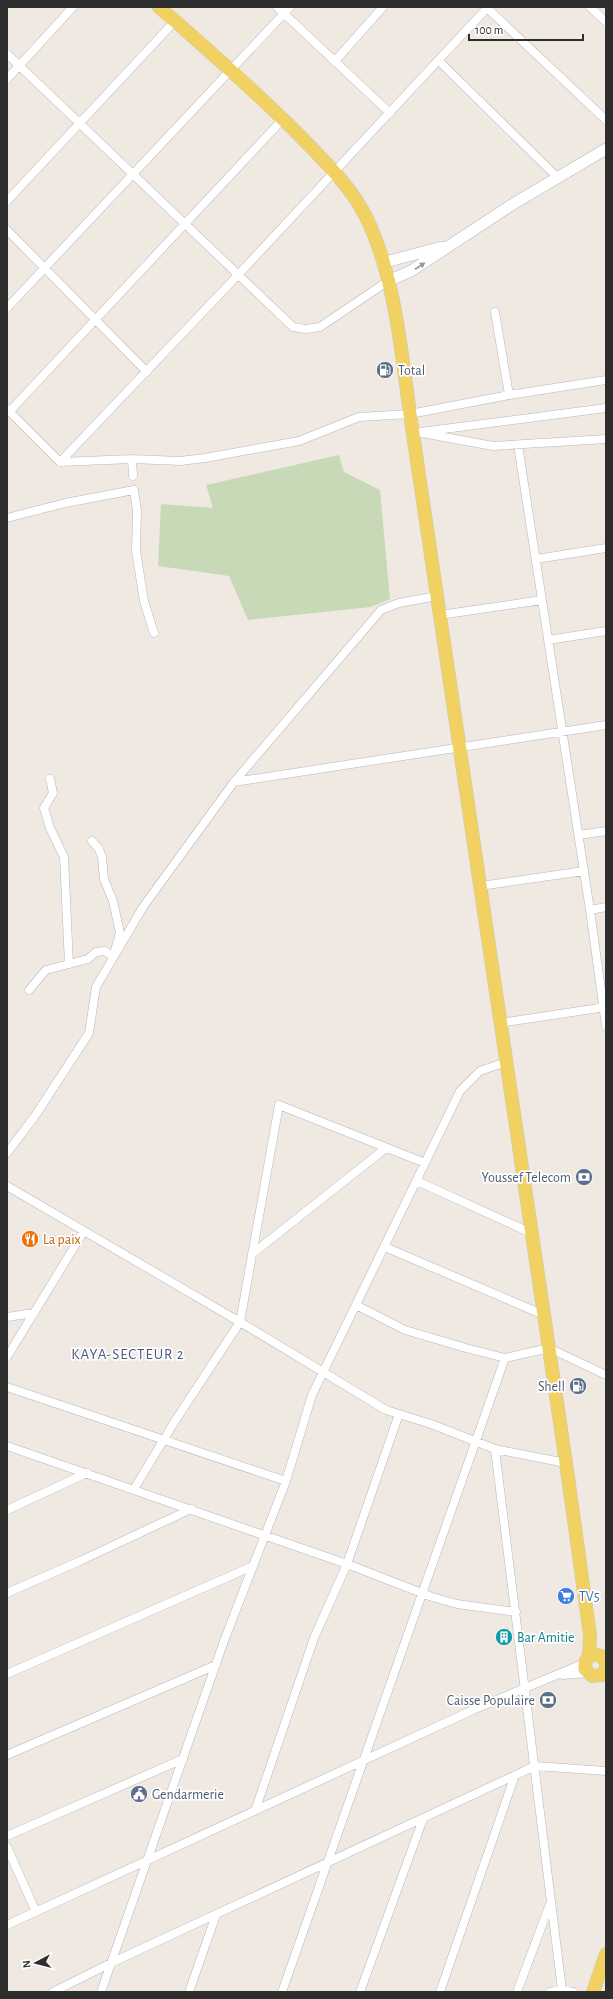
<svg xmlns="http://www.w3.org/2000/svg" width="613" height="1999" font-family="'Alegreya Sans',sans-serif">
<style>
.cemetery{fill:#c8d9b8}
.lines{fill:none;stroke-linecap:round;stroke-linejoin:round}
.street-casing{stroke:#b4b7c1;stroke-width:9}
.secondary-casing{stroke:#b4b7c1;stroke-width:12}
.primary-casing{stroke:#c9c9c9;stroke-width:14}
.street{stroke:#fff;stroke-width:8}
.secondary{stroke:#fff;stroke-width:11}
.primary{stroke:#f2d163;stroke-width:13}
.oneway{fill:#969696}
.labels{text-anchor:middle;stroke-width:3.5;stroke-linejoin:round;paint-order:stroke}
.service-label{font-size:14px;fill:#4e5e75;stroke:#fff;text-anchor:end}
.food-label{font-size:14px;fill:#c56008;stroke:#fff;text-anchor:start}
.shop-label{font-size:14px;fill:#366cbe;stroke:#fff;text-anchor:start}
.culture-label{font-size:14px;fill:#0d838f;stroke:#fff;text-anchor:start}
.neighbourhood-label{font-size:15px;letter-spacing:1px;fill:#4d5680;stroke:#fff}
</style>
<rect width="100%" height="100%" fill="#efe9e1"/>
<path class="cemetery" d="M339,455L344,472L380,490L390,599L371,607L248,620L229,576L158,566L161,504L213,508L206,485Z"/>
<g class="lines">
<defs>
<path id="street" d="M277,7L390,113
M486,7L606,120
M590,7L606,22
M7,54L293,327L306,329L320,327L388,281
M335,61L383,7
M439,61L558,178
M7,79L73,7
M7,201L175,21
M7,230L147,372
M7,308L290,7
M495,312L509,395
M7,409L60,462L132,459L180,461L205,458L299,441L359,417L410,414L509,395L606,380
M9,412L283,119
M413,433L606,408
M422,433L493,446L606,439
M518,445L590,910L606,1026
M132,459L133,476
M60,462L238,275L488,7
M7,518L65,503L134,490L137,511L136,551L144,601L154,633
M536,559L606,548
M440,615L542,600
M548,640L606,631
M50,779L53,793L44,808L50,828L64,857L69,964
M234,782L606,725
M579,835L606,831
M480,886L584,871
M590,910L606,907
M29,990L46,970L88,959L96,952L105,951L113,957L120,933L113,901L104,879L102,857L99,849L92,841
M500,1023L606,1007
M7,1153L35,1116L89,1033L96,987L143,907L234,782L381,610L399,603L437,596
M417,1181L531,1233
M7,1186L240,1322L386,1410L431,1424L495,1449L566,1463
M385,1247L544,1315
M252,1254L386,1148
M356,1305L405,1330L466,1348L505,1358L549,1348L606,1375
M7,1317L34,1313
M7,1357L84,1231
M7,1387L286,1481
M7,1446L347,1564L432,1597L457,1604L516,1612
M495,1449L562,1990
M134,1489L175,1421L240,1322L279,1105L425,1163
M7,1510L87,1473
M7,1593L80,1561L191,1509
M7,1674L253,1566
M563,1675L587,1673
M7,1755L216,1665
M255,1811L314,1638L347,1564L399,1414
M7,1836L183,1759
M7,1847L36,1912
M7,1925L475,1709L585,1663
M53,1992L111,1963L535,1766L606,1771
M101,1992L224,1641L286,1481L312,1395L460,1091L480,1071L506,1062
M189,1992L216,1915
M282,1992L505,1358
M360,1992L423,1819
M440,1992L515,1775
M517,1992L550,1904
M550,1992L562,1990L573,1992"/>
<path id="secondary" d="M382,263L442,247
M388,281L411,271L513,204L606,149"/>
<path id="primary" d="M159,7C207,49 255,91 300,136C324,161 350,185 366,217C395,276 401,350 410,414L566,1463L590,1635L589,1657
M606,1662L601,1656C591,1652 584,1658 585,1669L592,1676L602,1675L606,1668
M593,1992L606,1954"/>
</defs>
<use href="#street" class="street-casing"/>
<use href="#secondary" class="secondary-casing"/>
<use href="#primary" class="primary-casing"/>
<use href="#street" class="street"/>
<use href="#secondary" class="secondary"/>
<use href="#primary" class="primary"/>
</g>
<defs><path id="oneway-solid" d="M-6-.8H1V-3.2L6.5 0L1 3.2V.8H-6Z"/></defs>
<use class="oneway" href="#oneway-solid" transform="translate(420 266) rotate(-33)"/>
<defs>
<symbol id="fuel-disc" viewBox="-11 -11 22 22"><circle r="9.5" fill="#5c6f8a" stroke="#fff"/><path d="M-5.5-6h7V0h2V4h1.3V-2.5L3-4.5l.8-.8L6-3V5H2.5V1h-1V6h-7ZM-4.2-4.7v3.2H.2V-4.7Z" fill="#fff"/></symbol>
<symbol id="bank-disc" viewBox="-11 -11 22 22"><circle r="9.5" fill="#5c6f8a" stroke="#fff"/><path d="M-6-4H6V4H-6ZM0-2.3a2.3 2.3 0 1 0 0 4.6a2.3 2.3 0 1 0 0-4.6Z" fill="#fff"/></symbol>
<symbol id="restaurant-disc" viewBox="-11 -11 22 22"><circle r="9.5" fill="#e8710a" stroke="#fff"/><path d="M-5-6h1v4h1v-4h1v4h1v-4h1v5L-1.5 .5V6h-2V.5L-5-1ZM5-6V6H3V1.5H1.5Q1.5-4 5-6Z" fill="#fff"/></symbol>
<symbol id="supermarket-disc" viewBox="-11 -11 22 22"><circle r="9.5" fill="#3f7fe0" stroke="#fff"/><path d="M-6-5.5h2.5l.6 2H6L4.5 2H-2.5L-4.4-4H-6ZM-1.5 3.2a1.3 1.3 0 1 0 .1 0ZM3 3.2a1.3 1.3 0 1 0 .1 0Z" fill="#fff"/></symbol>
<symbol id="building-disc" viewBox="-11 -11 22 22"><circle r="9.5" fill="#0f9aa8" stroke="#fff"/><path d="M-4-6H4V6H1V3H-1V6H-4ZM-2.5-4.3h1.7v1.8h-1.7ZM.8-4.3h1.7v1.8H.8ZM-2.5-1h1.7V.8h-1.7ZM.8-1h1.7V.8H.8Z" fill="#fff"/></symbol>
<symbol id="civic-disc" viewBox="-11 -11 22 22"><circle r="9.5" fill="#5c6f8a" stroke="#fff"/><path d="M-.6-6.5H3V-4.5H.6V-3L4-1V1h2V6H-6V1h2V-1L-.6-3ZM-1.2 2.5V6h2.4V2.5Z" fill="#fff"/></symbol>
</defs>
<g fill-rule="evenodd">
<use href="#fuel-disc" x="375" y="360" width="20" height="20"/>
<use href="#bank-disc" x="574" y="1167" width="20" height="20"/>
<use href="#restaurant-disc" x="20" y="1229" width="20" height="20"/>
<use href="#fuel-disc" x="568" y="1376" width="20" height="20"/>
<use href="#supermarket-disc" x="556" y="1586" width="20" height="20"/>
<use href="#building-disc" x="494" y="1627" width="20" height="20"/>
<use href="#bank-disc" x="538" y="1690" width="20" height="20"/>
<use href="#civic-disc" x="129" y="1784" width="20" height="20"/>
</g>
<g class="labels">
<g class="service-label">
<text x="398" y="375" text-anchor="start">Total</text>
<text x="571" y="1182">Youssef Telecom</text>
<text x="565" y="1391">Shell</text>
<text x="535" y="1705">Caisse Populaire</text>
<text x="152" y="1799" text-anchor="start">Gendarmerie</text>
</g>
<g class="food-label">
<text x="43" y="1244">La paix</text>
</g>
<g class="shop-label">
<text x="579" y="1601">TV5</text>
</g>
<g class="culture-label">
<text x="517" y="1642">Bar Amitie</text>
</g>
<g class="neighbourhood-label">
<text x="128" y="1359">KAYA-SECTEUR 2</text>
</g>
</g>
<rect width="613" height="1999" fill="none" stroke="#2e2e2e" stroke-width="16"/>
<g transform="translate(36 1963) rotate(263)" stroke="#ffffff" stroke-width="3" paint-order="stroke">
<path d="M0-3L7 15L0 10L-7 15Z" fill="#2e2e2e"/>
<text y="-6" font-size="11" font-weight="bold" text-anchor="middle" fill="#2e2e2e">N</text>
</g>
<path d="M469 34v6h114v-6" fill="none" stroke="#2e2e2e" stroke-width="2"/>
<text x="475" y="34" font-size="12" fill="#2e2e2e" stroke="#ffffff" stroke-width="3" paint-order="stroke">100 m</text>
</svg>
